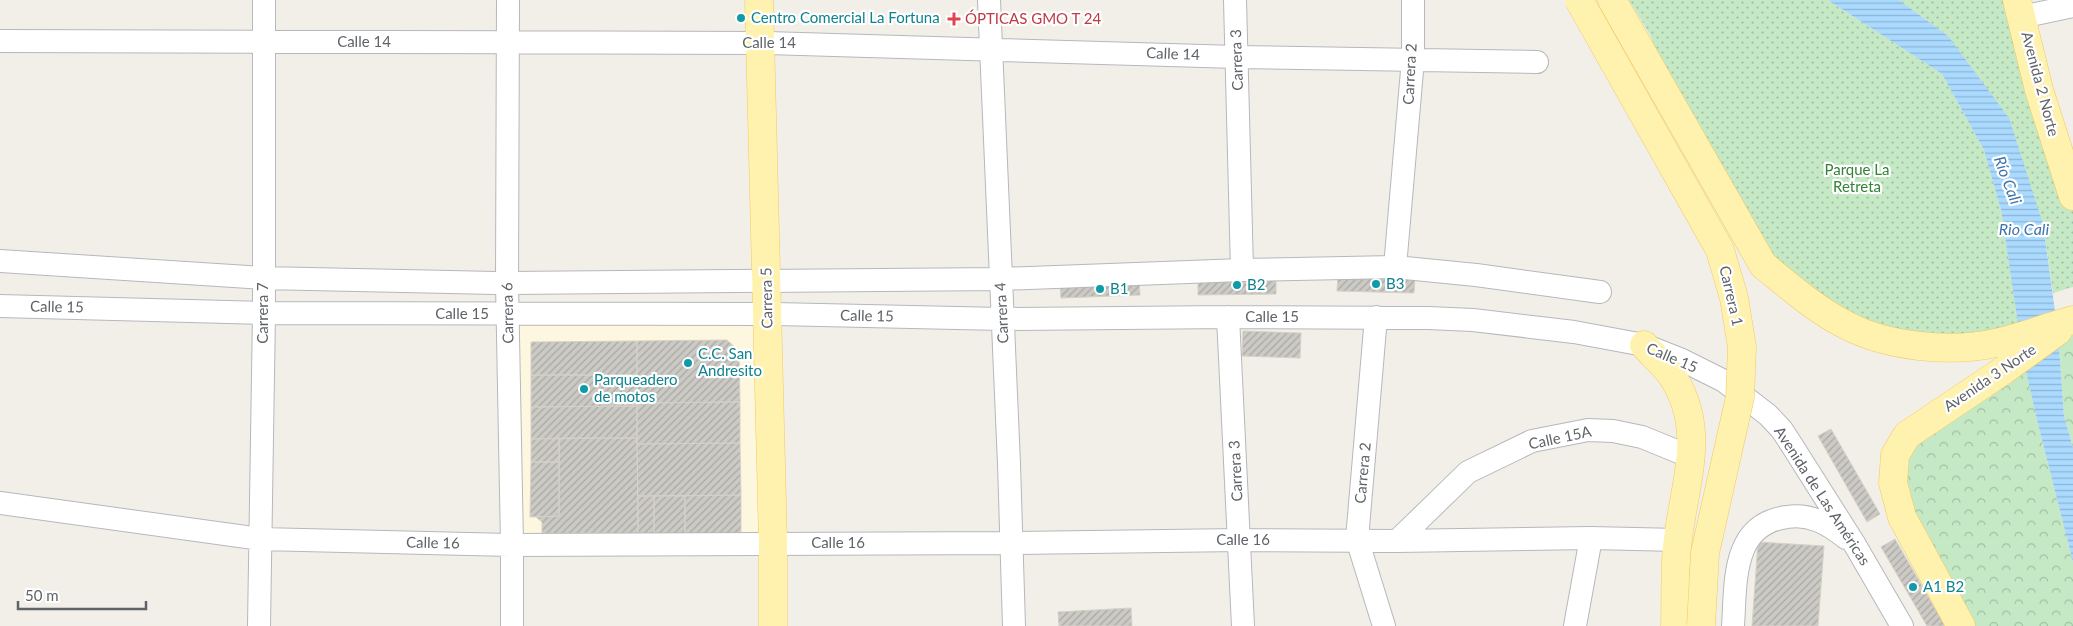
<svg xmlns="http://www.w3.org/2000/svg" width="2073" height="626" font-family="Lato,sans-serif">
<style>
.commercial{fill:#fef7e0}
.green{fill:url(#green-dots)}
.forest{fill:url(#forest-crowns)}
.water{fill:url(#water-rules)}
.building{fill:url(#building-hatch);stroke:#d6d1c6}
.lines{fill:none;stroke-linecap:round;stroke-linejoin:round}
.minor-casing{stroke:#b5b8bc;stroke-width:24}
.major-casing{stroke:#f2c960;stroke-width:29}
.minor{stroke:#fff;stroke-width:22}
.major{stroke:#fff2af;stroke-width:28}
.major-bridge-casing{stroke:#f2c960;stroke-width:29;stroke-linecap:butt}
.major-bridge{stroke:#fff2af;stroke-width:28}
.culture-dot{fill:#0f9aa8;stroke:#fff;stroke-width:2}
.health-dot{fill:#e0444e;stroke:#fff;stroke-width:2}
.labels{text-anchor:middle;stroke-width:4.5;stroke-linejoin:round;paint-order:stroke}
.culture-label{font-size:15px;fill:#0d838f;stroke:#fff;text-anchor:start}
.health-label{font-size:15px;fill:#be3a42;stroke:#fff;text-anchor:start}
.street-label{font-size:15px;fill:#5f6368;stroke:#fff}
.park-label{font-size:15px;fill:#348238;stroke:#fff}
.water-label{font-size:16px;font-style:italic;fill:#4174aa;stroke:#fff}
</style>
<defs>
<pattern id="green-dots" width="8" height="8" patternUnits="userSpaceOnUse" patternTransform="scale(1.25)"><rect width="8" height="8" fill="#c5e8c5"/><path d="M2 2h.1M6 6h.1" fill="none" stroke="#a3c0a4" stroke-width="1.8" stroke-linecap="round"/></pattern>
<pattern id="forest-crowns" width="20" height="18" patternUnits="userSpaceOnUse" patternTransform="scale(1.25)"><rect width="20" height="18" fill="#c5e8c5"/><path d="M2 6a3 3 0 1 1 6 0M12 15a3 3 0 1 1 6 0" fill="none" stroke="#a3c0a4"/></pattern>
<pattern id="water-rules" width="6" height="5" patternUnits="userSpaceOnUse" patternTransform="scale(1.25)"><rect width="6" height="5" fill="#aadaff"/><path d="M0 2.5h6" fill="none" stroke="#8eb4d2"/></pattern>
<pattern id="building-hatch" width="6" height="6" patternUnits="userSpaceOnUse" patternTransform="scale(1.25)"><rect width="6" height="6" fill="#cccac5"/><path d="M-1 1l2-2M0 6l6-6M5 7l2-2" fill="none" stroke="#a9a8a4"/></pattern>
</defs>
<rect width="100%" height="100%" fill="#f1efe8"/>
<path class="commercial" d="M513,317L756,318L761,542L514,544Z"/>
<path class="green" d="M1629,0H1828L1942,74L1984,150L2001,210L2020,333L1932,346L1795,291L1695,147L1650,35Z
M1899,0H2012L2073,196V287L2053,293L2043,224L1948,36Z"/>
<path class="forest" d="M2073,324V448L2064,416L2058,333Z
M2024,362L2039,428L2073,562V626H1961L1902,517L1895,455Z"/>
<path class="water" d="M1828,0H1899L1948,36L2009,118L2043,224L2058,333L2064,416L2073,448V562L2039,428L2024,363L2001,210L1984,150L1942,74Z"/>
<path class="building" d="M1338,274L1415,276L1414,293L1337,291Z
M1276,276V294L1198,295V277Z
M1139,280L1140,295L1061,298L1060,283Z
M1243,331L1301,333L1300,358L1242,356Z
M727,340L739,351L740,402L637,403V341Z
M637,341V375H531V342Z
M531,375H637V406L531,407Z
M740,402V443L637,444V403Z
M637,406V438L531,439V407Z
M1831,429L1880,514L1867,522L1818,436Z
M559,438H637L638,543L608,542V533H581V543L542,542V522L536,517L559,516Z
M559,438V462H531V439Z
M740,443L741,495L638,496L637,444Z
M531,462H559V516L530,517Z
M741,495V542L685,543V496Z
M638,496H654V543H638Z
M654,496H685V543H654Z
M1895,539L1945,626H1927L1881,547Z
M1758,542L1824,546L1818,626H1752Z
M1131,608L1132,626H1059L1058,612Z"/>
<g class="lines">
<defs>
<path id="minor" d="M508,0L507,283L512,545V626
M989,0L1009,464L1014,626
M1235,0L1242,270
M2022,17L2073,6
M0,41L767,43L1237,57L1537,62
M0,261L263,278L496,283L1000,279L1242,270L1395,267L1476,275L1600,292
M1395,267L1413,59V0
M0,306L264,313L775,314L1002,319L1228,317L1428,318L1473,320L1574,332L1644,345L1682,360L1724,381L1768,415L1782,430L1793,447L1855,545L1902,626
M1228,317L1243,626
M1376,317L1357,539L1384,626
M0,503L261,539L512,545L1012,543L1239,540L1397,541L1591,538L1678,540
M1397,541L1468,472L1532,441L1588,430L1613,431L1642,437L1691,457
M259,626L264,313V0
M1575,626L1591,538
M1733,626C1736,583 1731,524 1787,517C1810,513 1828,524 1846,538"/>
<path id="major" d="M759,0L773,543V626
M1612,0L1763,265C1789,286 1816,310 1846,325C1887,347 1951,353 1996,343C2022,337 2048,327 2073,320
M2017,0L2039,90L2073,196
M1644,345C1652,354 1662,363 1670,373C1708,427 1685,480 1678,539C1674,567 1676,597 1675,626
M1961,626L1902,517L1893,483L1895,455L1907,435L2004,370L2058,331"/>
</defs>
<use href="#minor" class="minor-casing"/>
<use href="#major" class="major-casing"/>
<use href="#minor" class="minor"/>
<use href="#major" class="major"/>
<defs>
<path id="major-bridge" d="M1579,0L1720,250L1734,298L1742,347L1740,397L1705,553L1701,626"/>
</defs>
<use href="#major-bridge" class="major-bridge-casing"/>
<use href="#major-bridge" class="major-bridge"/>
</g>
<g class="culture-dot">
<circle cx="741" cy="18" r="5"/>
<circle cx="1376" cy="284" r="5"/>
<circle cx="1237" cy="285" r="5"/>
<circle cx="1100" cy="289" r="5"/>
<circle cx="688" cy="363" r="5"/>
<circle cx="584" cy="389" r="5"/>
<circle cx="1913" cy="587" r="5"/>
</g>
<path class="health-dot" d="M951.5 11.5h5v5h5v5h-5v5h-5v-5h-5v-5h5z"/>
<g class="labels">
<g class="culture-label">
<text x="751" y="23">Centro Comercial La Fortuna</text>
<text x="1386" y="289">B3</text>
<text x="1247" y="290">B2</text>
<text x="1110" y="294">B1</text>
<text x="698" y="359">C.C. San<tspan x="698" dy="17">Andresito</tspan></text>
<text x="594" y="385">Parqueadero<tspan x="594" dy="17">de motos</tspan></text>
<text x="1923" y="592">A1 B2</text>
</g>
<g class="health-label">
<text x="965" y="24">ÓPTICAS GMO T 24</text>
</g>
<g class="street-label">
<text x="364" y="47">Calle 14</text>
<text x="769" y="48">Calle 14</text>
<text transform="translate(1173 54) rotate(2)" y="5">Calle 14</text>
<text transform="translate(1237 60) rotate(-92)" y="5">Carrera 3</text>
<text transform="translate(1410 74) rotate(-87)" y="5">Carrera 2</text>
<text transform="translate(2040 84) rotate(75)" y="5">Avenida 2 Norte</text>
<text transform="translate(1731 296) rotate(77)" y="5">Carrera 1</text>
<text transform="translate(767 298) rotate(-91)" y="5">Carrera 5</text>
<text transform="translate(57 307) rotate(1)" y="5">Calle 15</text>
<text transform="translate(263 313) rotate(-90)" y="5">Carrera 7</text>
<text transform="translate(508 313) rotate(-91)" y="5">Carrera 6</text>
<text transform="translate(1002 313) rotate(-93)" y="5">Carrera 4</text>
<text x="462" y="319">Calle 15</text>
<text transform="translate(867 316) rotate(1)" y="5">Calle 15</text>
<text x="1272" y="322">Calle 15</text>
<text transform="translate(1672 358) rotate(23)" y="5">Calle 15</text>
<text transform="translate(1990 378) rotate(-34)" y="5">Avenida 3 Norte</text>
<text transform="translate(1560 438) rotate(-12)" y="5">Calle 15A</text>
<text transform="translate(1236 471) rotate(-93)" y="5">Carrera 3</text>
<text transform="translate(1363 473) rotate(-85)" y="5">Carrera 2</text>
<text transform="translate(1822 496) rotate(57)" y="5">Avenida de Las Américas</text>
<text x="1243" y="545">Calle 16</text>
<text transform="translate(433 543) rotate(1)" y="5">Calle 16</text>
<text x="838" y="548">Calle 16</text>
</g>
<g class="park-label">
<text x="1857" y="175">Parque La<tspan x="1857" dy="17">Retreta</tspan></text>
</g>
<g class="water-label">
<text transform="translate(2008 180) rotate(69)" y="6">Río Cali</text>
<text x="2024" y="235">Rio Cali</text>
</g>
</g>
<path d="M18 601v8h128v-8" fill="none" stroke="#5f6368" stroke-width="2.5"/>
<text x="25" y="601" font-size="15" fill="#5f6368" stroke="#ffffff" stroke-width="4" paint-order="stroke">50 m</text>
</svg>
